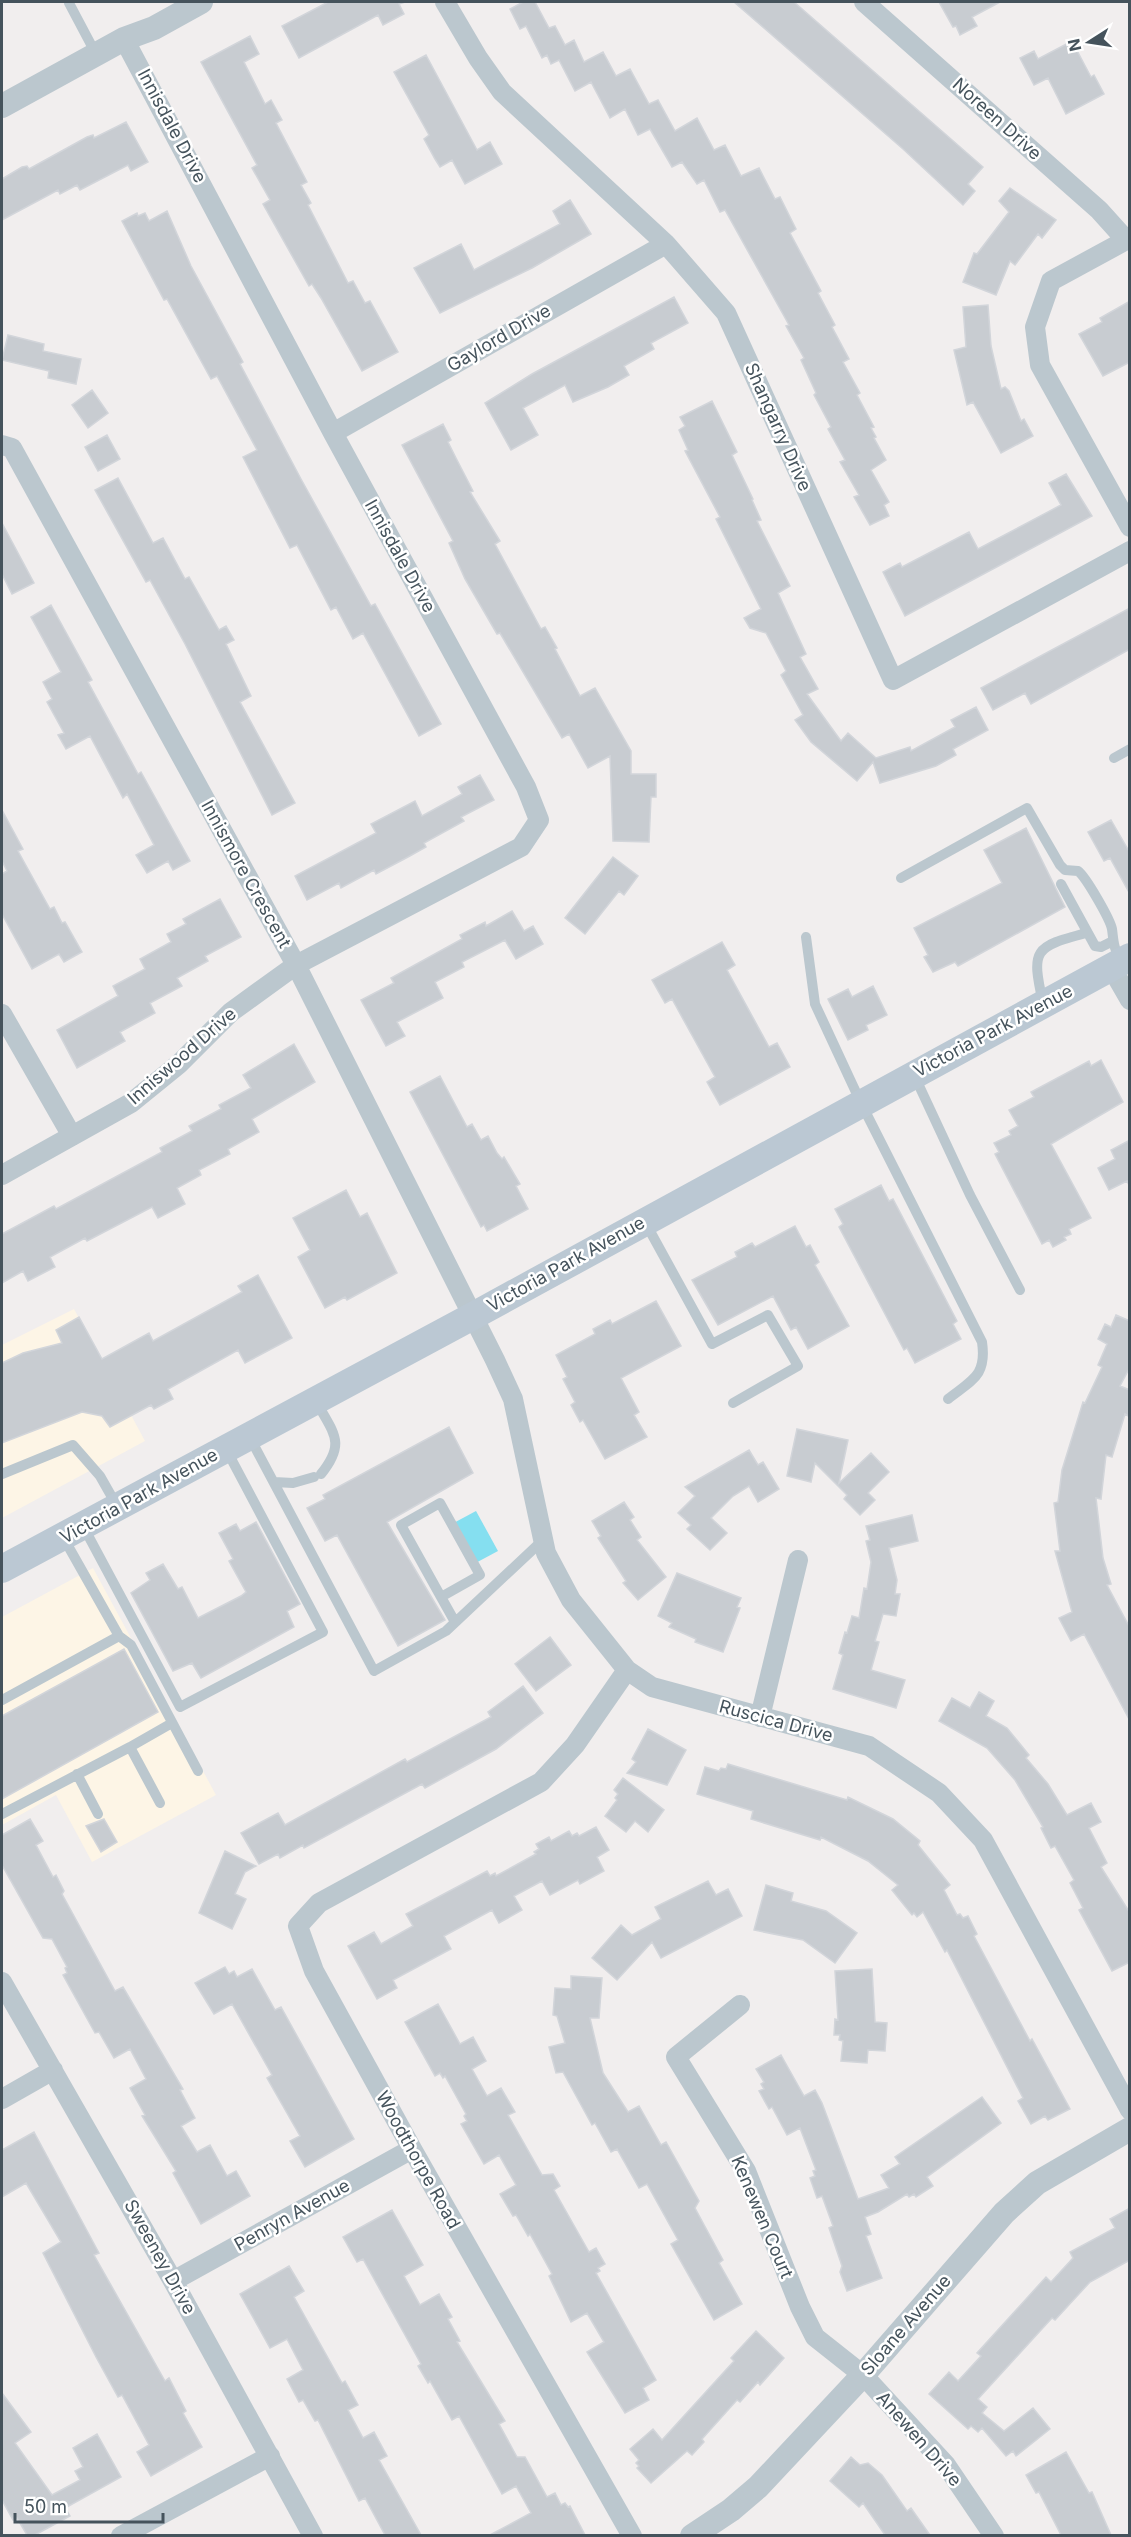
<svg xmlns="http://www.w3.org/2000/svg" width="1131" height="2537" font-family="Inter,sans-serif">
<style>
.commercial{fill:#fdf5e6}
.water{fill:#85dff0}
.building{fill:#c8ccd1;stroke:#d2d5da;stroke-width:1.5}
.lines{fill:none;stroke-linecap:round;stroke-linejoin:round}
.service{stroke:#bbc7ce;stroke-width:10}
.minor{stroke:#bbc7ce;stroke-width:20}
.tertiary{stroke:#bbc7ce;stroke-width:24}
.secondary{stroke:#bbc8d3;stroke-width:28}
.labels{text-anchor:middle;stroke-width:5;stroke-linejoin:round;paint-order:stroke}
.street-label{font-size:18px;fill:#45535c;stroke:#fff}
</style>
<rect width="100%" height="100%" fill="#f1eeee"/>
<path class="commercial" d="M74,1309L145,1441L2,1518V1345Z
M93,1568L216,1795L92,1862L56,1795L2,1825V1617Z"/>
<path class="water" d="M476,1511L498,1551L470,1566L448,1526Z"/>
<path class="building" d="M328,2H405L399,4L404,14L383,25L378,15L299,58L282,26Z
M523,2H535L549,28L555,26L565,45L574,40L584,62L603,52L616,76L630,69L649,104L658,100L675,131L697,118L714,150L725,145L741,176L759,168L775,199L780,197L796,229L790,233L821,291L818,293L835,325L832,327L849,359L843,362L860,393L857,395L874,427L871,428L876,437L874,438L886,460L871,470L889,502L884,505L889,516L870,525L854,497L859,495L840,462L845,460L828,429L831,427L814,395L816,393L801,360L804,358L786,326L789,325L725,210L720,212L704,180L697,184L682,162L672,167L650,129L638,135L625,109L610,118L591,82L575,91L559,60L551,64L547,55L542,58L526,26L520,29L510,9Z
M734,2H794L983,167L968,184L975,191L963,205L903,149Z
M939,2H1000L972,17L977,26L960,35L956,26L953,27Z
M250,36L259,54L244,62L265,104L271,100L282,120L276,123L307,182L301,185L311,203L308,205L348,283L353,281L365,303L370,301L398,352L362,371L321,298L312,284L309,286L263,204L270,200L252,168L257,165L201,62Z
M1072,41L1091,77L1094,75L1104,94L1066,114L1048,78L1034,85L1020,58L1034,51L1038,59Z
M426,55L477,150L490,142L502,164L465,184L452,160L440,167L435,159L424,139L429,135L394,72Z
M126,122L148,162L131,171L128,165L80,190L77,185L60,194L58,190L2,220V179L22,167L27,166L29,169L87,137L93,135L94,138Z
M1010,188L1056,220L1042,238L1038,234L1015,265L1010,261L996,295L963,282L974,253L977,254L1009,212L999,201Z
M570,200L591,234L532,268L440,313L414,268L461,244L474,270L560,224L553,211Z
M167,211L191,266L243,362L240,364L301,479L371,606L375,604L441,724L419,736L363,633L353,639L336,607L331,610L297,545L290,548L243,457L257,450L217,376L211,379L167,299L164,300L122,221L137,213L138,216L145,213L149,221Z
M674,297L688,323L651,343L654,349L624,366L629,375L608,387L573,402L565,385L523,408L538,435L511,450L485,403L532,374Z
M1130,301V362L1103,376L1079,334L1102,322L1100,318Z
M988,305L991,346L1001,389L1005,387L1009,391L1021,421L1024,419L1033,436L1001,453L973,402L967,405L954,350L966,347L963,307Z
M8,335L44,344L43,351L81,359L76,384L48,378L49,371L2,360Z
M92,390L108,413L88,428L72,405Z
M712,401L737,452L732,455L753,499L752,500L761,520L757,521L790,586L778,593L806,654L800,657L818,689L807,694L841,741L848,733L876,758L910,747L911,751L955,727L951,720L976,707L988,730L953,749L956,755L936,766L880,783L873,762L857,781L811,742L795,720L803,715L781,675L786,671L766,633L750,628L744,618L761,609L716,519L720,517L685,451L688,450L679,430L685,426L680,417Z
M443,424L451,440L448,442L456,458L473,491L470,492L500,541L495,544L541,629L545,627L557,648L555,649L580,696L595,688L631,751V774H656V797H651L649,842L613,841L610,756L588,768L569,734L562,738L500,633L497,634L465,579L449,543L453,541L402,445Z
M107,435L120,459L98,471L85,447Z
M1066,474L1092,516L905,616L883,572L900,563L902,567L969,532L978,549L1061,505L1049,483Z
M118,478L153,543L163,538L185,579L189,577L219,630L226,626L234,640L226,644L251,696L240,702L295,803L272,815L185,644L150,580L146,582L95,490Z
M2,523L34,583L12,594L2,574Z
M51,605L92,680L88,682L138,774L141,772L190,861L173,870L168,861L147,873L136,855L154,845L127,794L123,798L90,736L66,749L58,735L64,733L47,702L52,699L43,682L61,672L31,617Z
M1130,608V649L1031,704L1025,693L993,710L981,688Z
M480,775L494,800L461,817L464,821L424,843L426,847L408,857L376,874L374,870L341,888L339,883L307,900L295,876L376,833L371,824L415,801L422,816L462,794L458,787Z
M2,810L23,849L18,851L50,909L54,907L62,923L65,922L82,952L64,962L59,954L32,969L2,914V874L7,871L2,861Z
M1111,820L1130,853V894L1110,858L1104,861L1088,832Z
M1026,828L1065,907L958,966L955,962L933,972L924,957L928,955L914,928L1002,883L984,850Z
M613,857L638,876L624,895L619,891L585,934L565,918Z
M220,899L241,937L205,956L208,961L177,978L182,986L150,1003L155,1013L120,1032L125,1041L77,1068L57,1030L118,996L113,986L145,969L140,959L171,942L167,934L186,924L183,919Z
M512,911L524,931L533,926L543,944L516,959L505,940L462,962L464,967L435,982L443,998L397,1022L405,1036L386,1046L361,1000L394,983L391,978L462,939L460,935L485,922L486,926Z
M722,942L735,965L727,970L769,1047L777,1043L790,1067L720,1105L707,1082L715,1077L672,999L665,1003L652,980Z
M873,986L887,1015L866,1025L868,1030L848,1040L828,999L848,989L852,997Z
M294,1044L315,1082L252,1119L259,1132L228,1149L230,1154L199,1170L201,1175L177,1188L185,1204L158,1218L152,1207L87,1241L85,1238L50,1257L55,1267L28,1281L23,1271L2,1283V1234L54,1206L56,1209L162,1152L160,1148L192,1131L189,1126L221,1109L219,1105L251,1088L243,1075Z
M1101,1060L1123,1102L1051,1144L1091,1218L1069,1229L1071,1234L1064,1237L1066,1240L1053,1247L1049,1240L1042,1244L995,1154L999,1152L994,1143L1011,1135L1009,1131L1018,1126L1009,1110L1034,1097L1031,1092L1089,1061L1091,1066Z
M440,1076L467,1127L472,1124L481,1140L488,1136L497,1153L502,1159L504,1157L520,1184L516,1186L528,1209L487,1231L484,1225L481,1227L410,1092Z
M1130,1140V1187L1127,1181L1109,1190L1098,1168L1115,1159L1111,1150Z
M881,1185L889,1201L893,1199L957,1321L953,1324L961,1339L915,1363L907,1348L904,1350L839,1227L843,1224L835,1209Z
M346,1190L360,1217L367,1213L397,1273L347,1300L345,1297L325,1308L298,1257L310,1250L293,1218Z
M795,1226L806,1247L810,1245L819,1262L815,1265L849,1326L808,1349L796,1327L791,1330L773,1296L718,1325L692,1280L737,1257L735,1252L752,1243L755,1247Z
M258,1275L292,1338L245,1363L238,1350L168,1389L173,1399L154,1409L151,1405L110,1427L102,1416L82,1412L2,1443V1363L23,1353L62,1343L56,1330L79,1317L102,1359L149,1333L153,1341L242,1292L238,1286Z
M656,1301L681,1346L621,1378L639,1412L634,1415L647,1437L605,1459L583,1420L580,1422L571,1405L575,1402L563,1379L567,1377L556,1355L595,1334L593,1329L610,1320L612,1324Z
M1116,1315L1130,1321V1367L1120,1386L1130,1390V1417L1125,1414L1112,1457L1106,1455L1101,1499L1096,1498L1103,1558L1111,1584L1107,1585L1130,1628V1721L1084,1634L1071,1641L1059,1618L1072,1612L1055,1551H1060L1054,1503L1058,1502L1062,1470L1083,1402L1085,1403L1102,1367L1098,1365L1107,1344L1098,1339L1105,1324L1111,1327Z
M449,1427L473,1473L387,1522L445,1620L398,1646L337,1535L325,1541L307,1508L325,1499L323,1495Z
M797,1429L848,1440L839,1483L871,1453L889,1472L868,1493L875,1500L860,1515L844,1499L847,1495L815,1463L811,1482L787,1476Z
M749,1450L758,1465L763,1462L779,1489L758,1502L749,1486L733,1496L711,1518L727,1533L710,1550L687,1529L691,1525L678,1513L695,1496L685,1487Z
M624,1502L634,1517L630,1520L641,1537L637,1540L666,1577L638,1600L623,1583L626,1581L598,1538L601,1536L592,1521Z
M912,1515L918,1541L889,1548L897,1580L895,1594H900L896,1616L883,1614L875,1641L879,1642L871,1670L905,1680L896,1708L833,1689L843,1655L839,1653L845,1632L847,1633L852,1616L859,1618L864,1588L867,1589L871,1562L866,1541L870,1540L866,1526Z
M256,1522L300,1604L287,1611L294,1627L201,1678L192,1663L173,1671L131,1593L150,1580L146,1573L163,1564L178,1589L182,1587L198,1618L241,1596L246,1592L229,1561L233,1559L219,1533L236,1524L240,1531Z
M677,1573L741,1598L737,1607L740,1608L723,1652L695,1642L696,1639L669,1627L672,1623L658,1616Z
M550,1637L571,1665L536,1691L515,1664Z
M124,1649L158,1712L2,1799V1716Z
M523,1686L543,1713L496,1749L425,1788L422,1784L304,1848L303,1845L280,1858L278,1854L259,1864L241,1833L278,1813L285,1825L405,1759L407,1762L491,1717L488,1712Z
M979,1692L994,1701L986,1716L1007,1728L1029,1755L1026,1758L1048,1784L1067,1815L1091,1803L1101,1822L1089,1828L1107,1863L1101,1867L1130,1913V1962L1112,1971L1079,1910L1083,1908L1070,1883L1074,1880L1055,1846L1051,1848L1041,1828L1043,1827L1015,1780L987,1748L939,1721L952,1698L970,1708Z
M648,1729L686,1750L667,1785L627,1773L636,1762L632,1759Z
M728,1764L847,1800L848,1797L893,1819L920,1841L918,1845L950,1885L944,1890L957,1915L960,1914L963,1918L968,1916L977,1934L974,1936L1030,2041L1032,2039L1070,2109L1048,2120L1045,2116L1031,2124L1018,2101L1023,2098L947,1950L945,1952L923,1912L917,1917L914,1913L912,1915L892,1890L898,1885L868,1861L821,1837L820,1840L751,1819L753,1811L697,1794L705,1767L719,1771L721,1768L726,1769Z
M623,1778L664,1810L648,1832L635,1821L626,1832L605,1816L617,1800L615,1798L618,1794L614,1790Z
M30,1819L43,1841L36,1845L53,1877L56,1875L64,1891L62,1894L115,1991L123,1987L183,2089L180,2090L195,2118L181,2126L197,2152L210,2145L227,2176L236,2171L250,2196L201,2224L173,2173L176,2171L142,2116L145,2115L130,2088L146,2079L130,2049L114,2058L99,2032L95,2033L63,1975L67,1973L65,1968L67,1967L52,1939L43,1938L2,1865V1835Z
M104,1819L117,1842L101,1852L86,1826Z
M596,1827L609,1850L597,1857L604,1871L580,1884L578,1880L550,1895L542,1881L514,1896L522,1910L499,1923L492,1910L444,1936L451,1949L393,1980L397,1988L377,1999L348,1946L374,1932L381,1944L413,1926L406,1914L487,1871L490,1876L495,1873L496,1876L536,1854L534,1852L539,1849L536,1844L549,1837L551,1841L569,1831L572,1836L577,1833L579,1836Z
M225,1851L256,1866L245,1872L235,1894L246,1899L232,1929L199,1913Z
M708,1881L716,1895L728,1889L742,1916L661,1958L652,1942L617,1980L592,1958L621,1925L632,1935L661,1919L655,1907Z
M766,1885L793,1893L791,1901L826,1911L857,1933L835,1963L803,1940L754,1930Z
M225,1967L229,1974L234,1971L237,1977L252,1969L275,2010L281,2007L354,2139L305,2167L290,2141L300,2136L267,2078L272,2075L232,2004L214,2014L195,1983Z
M872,1969L875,2022L887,2023L885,2051L868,2050L867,2063L841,2061L843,2041L839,2040L840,2035H834L835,2019L838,2020L835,1971Z
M571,1976L602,1978L599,2018H590L603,2073L628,2112L639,2106L661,2145L666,2142L699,2201L695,2208L723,2260L719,2263L742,2304L714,2320L671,2244L678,2240L647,2184L639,2188L617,2149L611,2152L595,2123L592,2125L563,2072L556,2073L549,2047L565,2043L557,2016L553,2015L555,1988L571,1989Z
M438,2004L460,2044L473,2037L486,2061L472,2069L487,2096L501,2088L515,2112L508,2115L542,2175L553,2174L560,2186L554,2190L589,2252L596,2248L605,2264L598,2268L600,2271L596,2273L656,2380L643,2388L649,2400L625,2413L587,2352L604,2342L587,2313L571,2322L549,2276L552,2274L530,2234L528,2236L516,2215L513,2216L500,2194L516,2185L499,2155L484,2164L461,2124L467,2121L464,2116L466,2114L445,2076L443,2078L440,2073L435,2076L405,2022Z
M781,2055L804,2096L815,2090L822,2103L858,2199L889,2188L881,2175L900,2164L895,2157L982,2097L1001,2123L927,2177L933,2186L916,2197L914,2194L909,2197L907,2194L878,2212L865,2217L871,2234L866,2236L882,2278L847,2291L840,2272L842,2266L829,2228L833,2226L822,2196L817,2198L810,2178L815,2176L813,2171L816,2170L800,2128L787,2135L772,2107L769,2109L759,2091L764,2089L761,2084L764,2082L756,2069Z
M34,2132L99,2253L94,2255L165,2381L169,2378L186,2411L183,2413L202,2447L151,2476L137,2452L149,2445L122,2395L118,2397L96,2357L43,2253L61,2242L26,2183L2,2197V2150Z
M1130,2208V2260L1090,2282L1055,2320L1052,2318L978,2399L987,2407L982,2413L1004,2431L1033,2408L1050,2429L1016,2456L1013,2451L1006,2456L982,2428L978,2432L971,2426L968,2429L929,2394L949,2372L958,2381L981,2356L977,2353L1046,2277L1051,2282L1073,2258L1070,2252L1115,2228L1110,2219Z
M392,2210L423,2265L404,2276L420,2305L439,2294L452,2317L448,2319L460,2341L457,2342L505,2421L499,2424L517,2457H525L547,2497L555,2493L561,2505L565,2503L568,2507L570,2506L585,2535H490L531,2513L516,2486L502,2494L459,2416L452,2420L430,2381L428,2383L418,2366L421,2364L363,2259L357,2262L343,2237Z
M289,2266L304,2291L294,2297L342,2383L345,2381L358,2405L348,2410L363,2438L374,2432L387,2456L379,2460L421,2535H385L365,2498L359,2501L318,2420L315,2421L303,2400L299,2402L287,2379L303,2370L287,2339L270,2348L240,2294Z
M756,2331L784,2358L760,2385L758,2382L740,2402L737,2400L702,2439L704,2442L692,2455L687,2451L651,2483L637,2468L639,2466L636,2463L639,2460L630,2449L653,2429L662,2440L734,2361L731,2358Z
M2,2393L31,2432L15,2443L52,2495L80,2480L75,2471L83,2467L73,2448L97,2434L121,2477L65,2508L70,2516L35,2535H27L17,2518L13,2520L2,2500Z
M1066,2452L1089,2493L1092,2492L1111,2535H1061L1039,2492L1036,2493L1026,2475Z
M851,2457L860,2465L868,2463L882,2475L907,2511L911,2508L930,2535H885L863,2503L859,2507L830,2481Z"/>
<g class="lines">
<path class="service" d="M69,3L96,54
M1114,758L1130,749
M901,878L1027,808L1060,865L1065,870L1078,871C1086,877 1110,919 1112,929C1114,944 1113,946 1121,961
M1061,884L1095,946L1101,947L1111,942
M806,937L815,1004L861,1103L982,1342C987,1376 972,1380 948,1399
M1043,1003C1031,949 1034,947 1086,933
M915,1077L970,1195L1020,1290
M645,1222L712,1344L768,1315L798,1366L733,1403
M317,1403C334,1434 346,1443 321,1474
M249,1436L374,1671L446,1631L543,1540
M2,1474L73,1445L100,1476L117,1506
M274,1482L293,1483L314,1477
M440,1503L480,1575L441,1597L401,1525Z
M83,1526L180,1707L323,1632L227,1451
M441,1597L455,1622
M119,1636L131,1645L198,1771
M2,1700L119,1636L63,1537
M130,1747L172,1723
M77,1774L98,1814
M2,1814L130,1747L160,1803"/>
<path class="minor" d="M445,2L478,58L502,92L666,244L726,313L893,680L1130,551
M864,2L1099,210L1126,240
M1130,238L1051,281L1035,327L1040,365L1130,527
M333,433L666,244
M2,445L12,448L296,965L495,1360L513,1399L546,1553L571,1600L627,1670L652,1687L869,1746L939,1793L983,1840L1130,2110
M1111,967L1130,1000
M2,1014L72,1136
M2,1175L131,1103L179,1064L231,1012L296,965L521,847L539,820L526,787L333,433L124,39
M627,1670L575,1745L541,1782L319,1903L298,1926L314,1971L412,2149L632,2536
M760,1717L798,1560
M2,1982L173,2281L313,2536
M740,2005L676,2057L746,2171L800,2307L815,2337L863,2375L946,2465L994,2536
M2,2099L53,2070
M173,2281L412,2149
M121,2536L270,2456"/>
<path class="tertiary" d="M2,106L124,39L154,28L201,2
M692,2536L731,2510L758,2487L863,2375L1004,2213L1037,2183L1130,2129"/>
<path class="secondary" d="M2,1569L473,1316L1130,957"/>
</g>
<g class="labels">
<g class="street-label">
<text transform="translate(997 119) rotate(42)" y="6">Noreen Drive</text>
<text transform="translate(172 126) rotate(62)" y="6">Innisdale Drive</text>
<text transform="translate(499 338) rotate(-30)" y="6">Gaylord Drive</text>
<text transform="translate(778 427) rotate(66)" y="6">Shangarry Drive</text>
<text transform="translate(400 556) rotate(61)" y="6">Innisdale Drive</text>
<text transform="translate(246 874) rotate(61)" y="6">Innismore Crescent</text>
<text transform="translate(993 1031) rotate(-28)" y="6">Victoria Park Avenue</text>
<text transform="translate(182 1056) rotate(-41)" y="6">Inniswood Drive</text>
<text transform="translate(566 1264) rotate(-29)" y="6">Victoria Park Avenue</text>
<text transform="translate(139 1496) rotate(-29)" y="6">Victoria Park Avenue</text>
<text transform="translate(776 1721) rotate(15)" y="6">Ruscica Drive</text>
<text transform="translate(418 2160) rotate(61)" y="6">Woodthorpe Road</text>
<text transform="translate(292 2215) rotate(-29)" y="6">Penryn Avenue</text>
<text transform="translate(762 2217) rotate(67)" y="6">Kenewen Court</text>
<text transform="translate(160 2257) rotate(61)" y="6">Sweeney Drive</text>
<text transform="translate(906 2325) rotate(-49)" y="6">Sloane Avenue</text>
<text transform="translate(919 2439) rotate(49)" y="6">Anewen Drive</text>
</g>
</g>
<rect width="1131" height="2537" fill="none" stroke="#45535c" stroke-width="6"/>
<g transform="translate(1089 42) rotate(258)" stroke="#ffffff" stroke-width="4.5" paint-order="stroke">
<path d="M0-4.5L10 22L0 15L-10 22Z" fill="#45535c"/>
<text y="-9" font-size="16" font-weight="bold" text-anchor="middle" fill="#45535c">N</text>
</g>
<path d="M15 2513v9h148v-9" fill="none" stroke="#45535c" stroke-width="3"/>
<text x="24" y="2513" font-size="18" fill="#45535c" stroke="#ffffff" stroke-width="4.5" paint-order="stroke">50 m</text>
</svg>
